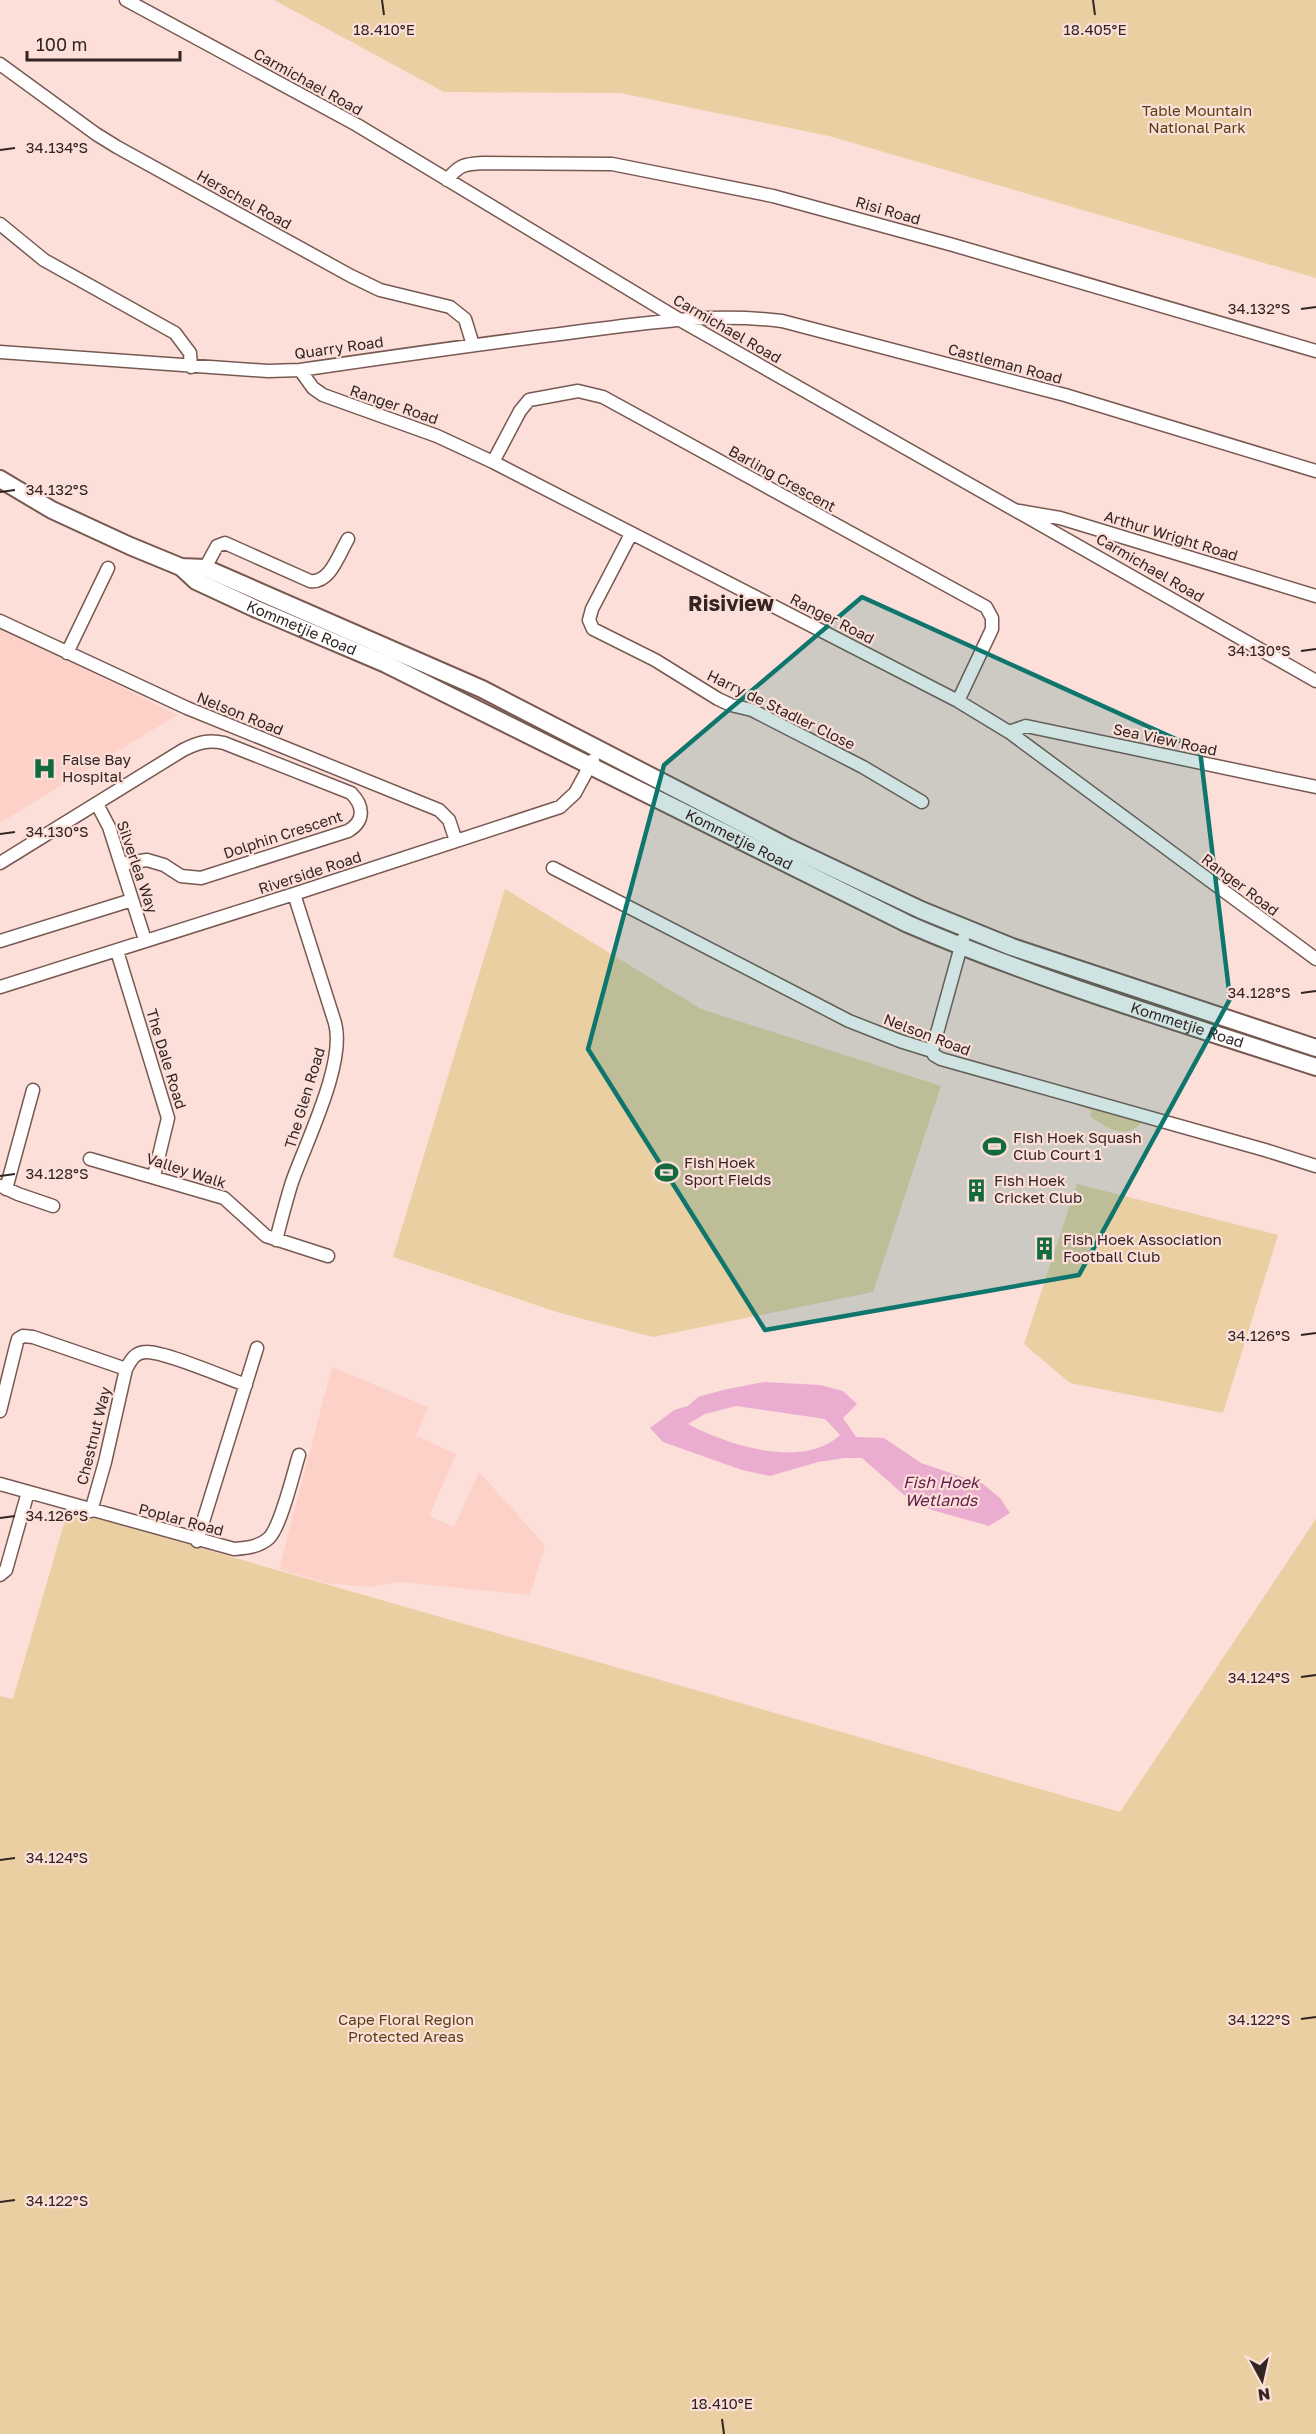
<svg xmlns="http://www.w3.org/2000/svg" width="1316" height="2434" font-family="'Golos Text',sans-serif">
<style>
.built{fill:#fdd1c7}
.green{fill:#e9cfa2}
.water{fill:#eaadd0;fill-rule:evenodd}
.lines{fill:none;stroke-linecap:round;stroke-linejoin:round}
.street-casing{stroke:#775952;stroke-width:15}
.secondary-casing{stroke:#775952;stroke-width:20}
.street{stroke:#fff;stroke-width:12}
.secondary{stroke:#fff;stroke-width:16}
.marked{fill:#0f766e;fill-opacity:0.2;stroke:#0f766e;stroke-width:4.5;stroke-linejoin:round}
.ticks{fill:none;stroke:#322522;stroke-width:2}
.labels{text-anchor:middle;stroke-width:4.5;stroke-linejoin:round;paint-order:stroke}
.street-label{font-size:15px;fill:#322522;stroke:#fcdfd8}
.park-label{font-size:15px;fill:#563f11;stroke:#fcdfd8}
.poi-label{font-size:15px;fill:#322522;stroke:#fcdfd8;text-anchor:start}
.water-label{font-size:16px;font-style:italic;fill:#66204e;stroke:#fcdfd8}
.district-label{font-size:21px;font-weight:bold;fill:#322522;stroke:#fcdfd8}
.ticks-label{font-size:15px;text-anchor:middle;fill:#322522;stroke:#fcdfd8;stroke-width:4.5;stroke-linejoin:round;paint-order:stroke}
</style>
<rect width="100%" height="100%" fill="#fcdfd8"/>
<path class="built" d="M0,627L177,715L0,823Z
M332,1367L428,1407L416,1436L456,1454L429,1516L454,1527L479,1472L545,1545L530,1595L399,1582L370,1587L325,1583L279,1569Z"/>
<path class="green" d="M274,0H1316V278L829,136L620,93L444,92Z
M505,889L701,1009L941,1086L873,1292L653,1337L560,1313L393,1257Z
M1079,1102L1141,1121V1123C1125,1141 1106,1127 1091,1117L1090,1110L1079,1106Z
M1077,1184L1278,1235L1223,1413L1070,1383L1024,1344Z
M68,1510L1120,1812L1316,1519V2434H0V1696L13,1699Z"/>
<path class="water" d="M764,1382L820,1385L843,1391L857,1404L843,1418L856,1437L884,1438L921,1463L983,1484L1000,1498L1010,1513L989,1526L932,1510L904,1495L862,1458H844L818,1462L770,1476L742,1470L663,1442L650,1428L674,1410L688,1406L698,1397L723,1390ZM736,1406L825,1419L840,1435C803,1470 727,1445 688,1424L705,1414Z"/>
<g class="lines">
<defs>
<path id="street" d="M126,0L357,125L680,320L1316,681
M0,64L96,134L117,147L351,276L380,290L450,307L465,319L473,345
M447,180C459,165 464,164 483,163L612,164L773,196L953,245L1316,351
M0,224L44,260L175,333L190,353L191,367
M0,352L268,371L300,370C389,357 478,344 568,333C639,324 710,312 782,321L1065,395L1316,471
M300,370L313,388L323,395L437,436L493,462L958,701L1009,732L1316,959
M493,462L520,411L529,400L578,391L603,397L986,607L992,618V629L958,701
M1019,511L1060,518L1316,596
M631,534L592,609L589,620L593,629L655,660L718,699L731,705L752,710L863,767L922,802
M205,568L217,546L225,543L310,581C330,584 339,554 348,539
M0,621L187,708L439,810L449,820L456,841
M67,653L108,568
M1009,732L1026,726L1316,787
M97,804L109,827L145,940
M0,863L183,750C197,743 208,739 224,743L351,793C364,806 365,821 348,831L201,878L181,876L164,865L147,860L121,864
M553,868L849,1021L900,1041L932,1051L934,1055L941,1059L1265,1150L1316,1166
M0,941L132,900
M117,951L168,1118L154,1176
M0,987L294,894L560,807L575,793L593,760
M932,1051L963,939
M90,1159L224,1198L266,1236L328,1256
M1,1186L18,1194L53,1206
M6,1189L33,1090
M276,1240C281,1221 286,1201 292,1182C306,1142 346,1063 335,1023L294,894
M0,1411L16,1346L18,1339L23,1336L33,1337L126,1369
M0,1484L234,1549C246,1548 259,1547 269,1538C281,1526 293,1474 299,1455
M91,1511L105,1462L126,1369C131,1360 135,1352 146,1352C164,1351 226,1378 246,1385
M197,1541L257,1348
M0,1575L6,1570L28,1492"/>
<g id="secondary">
<path d="M0,479L52,510L130,546L181,567L205,568L482,689L788,847L921,910L1012,947L1316,1048"/>
<path id="s1" d="M181,567L196,581L254,608L386,664L908,924C1040,981 1179,1022 1316,1067"/>
</g>
</defs>
<use href="#street" class="street-casing"/>
<use href="#secondary" class="secondary-casing"/>
<use href="#street" class="street"/>
<use href="#secondary" class="secondary"/>
</g>
<path class="marked" d="M862,597L1200,750L1230,999L1079,1275L765,1330L588,1049L664,765Z"/>
<path class="ticks" d="M382,0L384,15M1093,0L1095,15M0,150L15,148M1301,309L1316,307M0,492L15,490M1301,651L1316,649M0,834L15,832M1301,993L1316,991M0,1176L15,1174M1301,1335L1316,1333M0,1518L15,1516M1301,1677L1316,1675M0,1860L15,1858M1301,2019L1316,2017M0,2202L15,2200M722,2419L724,2434"/>
<defs>
<symbol id="hospital-bare" viewBox="-9 -9 18 18"><path d="M-5-5h3v3.5h4V-5h3V5h-3V1.5h-4V5h-3Z" fill="#126a3d" stroke="#fcdfd8" stroke-width="2.5" paint-order="stroke"/></symbol>
<symbol id="stadium-bare" viewBox="-9 -9 18 18"><path d="M0-5a6.5 5 0 1 0 0 10a6.5 5 0 1 0 0-10ZM-3.5-1.8h7v3.6h-7Z" fill="#126a3d" stroke="#fcdfd8" stroke-width="2.5" paint-order="stroke"/></symbol>
<symbol id="building-bare" viewBox="-9 -9 18 18"><path d="M-4-6H4V6H1V3H-1V6H-4ZM-2.5-4.3h1.7v1.8h-1.7ZM.8-4.3h1.7v1.8H.8ZM-2.5-1h1.7V.8h-1.7ZM.8-1h1.7V.8H.8Z" fill="#126a3d" stroke="#fcdfd8" stroke-width="2.5" paint-order="stroke"/></symbol>
</defs>
<g fill-rule="evenodd">
<use href="#hospital-bare" x="28" y="752" width="33" height="33"/>
<use href="#stadium-bare" x="978" y="1130" width="33" height="33"/>
<use href="#stadium-bare" x="650" y="1156" width="33" height="33"/>
<use href="#building-bare" x="960" y="1174" width="33" height="33"/>
<use href="#building-bare" x="1028" y="1232" width="33" height="33"/>
</g>
<g class="labels">
<g class="street-label">
<text transform="translate(308 82) rotate(29)" y="5">Carmichael Road</text>
<text transform="translate(244 200) rotate(29)" y="5">Herschel Road</text>
<text transform="translate(888 211) rotate(16)" y="5">Risi Road</text>
<text transform="translate(727 329) rotate(30)" y="5">Carmichael Road</text>
<text transform="translate(339 348) rotate(-8)" y="5">Quarry Road</text>
<text transform="translate(1005 364) rotate(15)" y="5">Castleman Road</text>
<text transform="translate(394 405) rotate(19)" y="5">Ranger Road</text>
<text transform="translate(782 479) rotate(29)" y="5">Barling Crescent</text>
<text transform="translate(1171 536) rotate(17)" y="5">Arthur Wright Road</text>
<text transform="translate(1150 568) rotate(30)" y="5">Carmichael Road</text>
<text transform="translate(832 619) rotate(27)" y="5">Ranger Road</text>
<text dy="5" stroke="none"><textPath href="#s1" startOffset="136">Kommetjie Road</textPath></text>
<text transform="translate(781 710) rotate(26)" y="5">Harry de Stadler Close</text>
<text transform="translate(240 714) rotate(22)" y="5">Nelson Road</text>
<text transform="translate(1165 740) rotate(12)" y="5">Sea View Road</text>
<text transform="translate(283 835) rotate(-18)" y="5">Dolphin Crescent</text>
<text dy="5" stroke="none"><textPath href="#s1" startOffset="622">Kommetjie Road</textPath></text>
<text transform="translate(137 867) rotate(71)" y="5">Silverlea Way</text>
<text transform="translate(310 873) rotate(-18)" y="5">Riverside Road</text>
<text transform="translate(1240 885) rotate(37)" y="5">Ranger Road</text>
<text dy="5" stroke="none"><textPath href="#s1" startOffset="1108">Kommetjie Road</textPath></text>
<text transform="translate(927 1035) rotate(21)" y="5">Nelson Road</text>
<text transform="translate(166 1059) rotate(73)" y="5">The Dale Road</text>
<text transform="translate(305 1098) rotate(-73)" y="5">The Glen Road</text>
<text transform="translate(186 1171) rotate(18)" y="5">Valley Walk</text>
<text transform="translate(94 1436) rotate(-76)" y="5">Chestnut Way</text>
<text transform="translate(181 1520) rotate(15)" y="5">Poplar Road</text>
</g>
<g class="park-label">
<text x="1197" y="116">Table Mountain<tspan x="1197" dy="17">National Park</tspan></text>
<text x="406" y="2025">Cape Floral Region<tspan x="406" dy="17">Protected Areas</tspan></text>
</g>
<g class="poi-label">
<text x="62" y="765">False Bay<tspan x="62" dy="17">Hospital</tspan></text>
<text x="1013" y="1143">Fish Hoek Squash<tspan x="1013" dy="17">Club Court 1</tspan></text>
<text x="684" y="1168">Fish Hoek<tspan x="684" dy="17">Sport Fields</tspan></text>
<text x="994" y="1186">Fish Hoek<tspan x="994" dy="17">Cricket Club</tspan></text>
<text x="1063" y="1245">Fish Hoek Association<tspan x="1063" dy="17">Football Club</tspan></text>
</g>
<g class="water-label">
<text x="941" y="1488">Fish Hoek<tspan x="941" dy="18">Wetlands</tspan></text>
</g>
<g class="district-label">
<text x="731" y="611">Risiview</text>
</g>
</g>
<g class="ticks-label">
<text x="384" y="35">18.410°E</text>
<text x="1095" y="35">18.405°E</text>
<text x="57" y="153">34.134°S</text>
<text x="1259" y="314">34.132°S</text>
<text x="57" y="495">34.132°S</text>
<text x="1259" y="656">34.130°S</text>
<text x="57" y="837">34.130°S</text>
<text x="1259" y="998">34.128°S</text>
<text x="57" y="1179">34.128°S</text>
<text x="1259" y="1341">34.126°S</text>
<text x="57" y="1521">34.126°S</text>
<text x="1259" y="1683">34.124°S</text>
<text x="57" y="1863">34.124°S</text>
<text x="1259" y="2025">34.122°S</text>
<text x="57" y="2206">34.122°S</text>
<text x="722" y="2409">18.410°E</text>
</g>
<g transform="translate(1262 2380) rotate(172)" stroke="#fcdfd8" stroke-width="4.5" paint-order="stroke">
<path d="M0-4.5L10 22L0 15L-10 22Z" fill="#322522"/>
<text y="-9" font-size="16" font-weight="bold" text-anchor="middle" fill="#322522">N</text>
</g>
<path d="M27 51v9h153v-9" fill="none" stroke="#322522" stroke-width="3"/>
<text x="36" y="51" font-size="18" fill="#322522" stroke="#fcdfd8" stroke-width="4.5" paint-order="stroke">100 m</text>
</svg>
